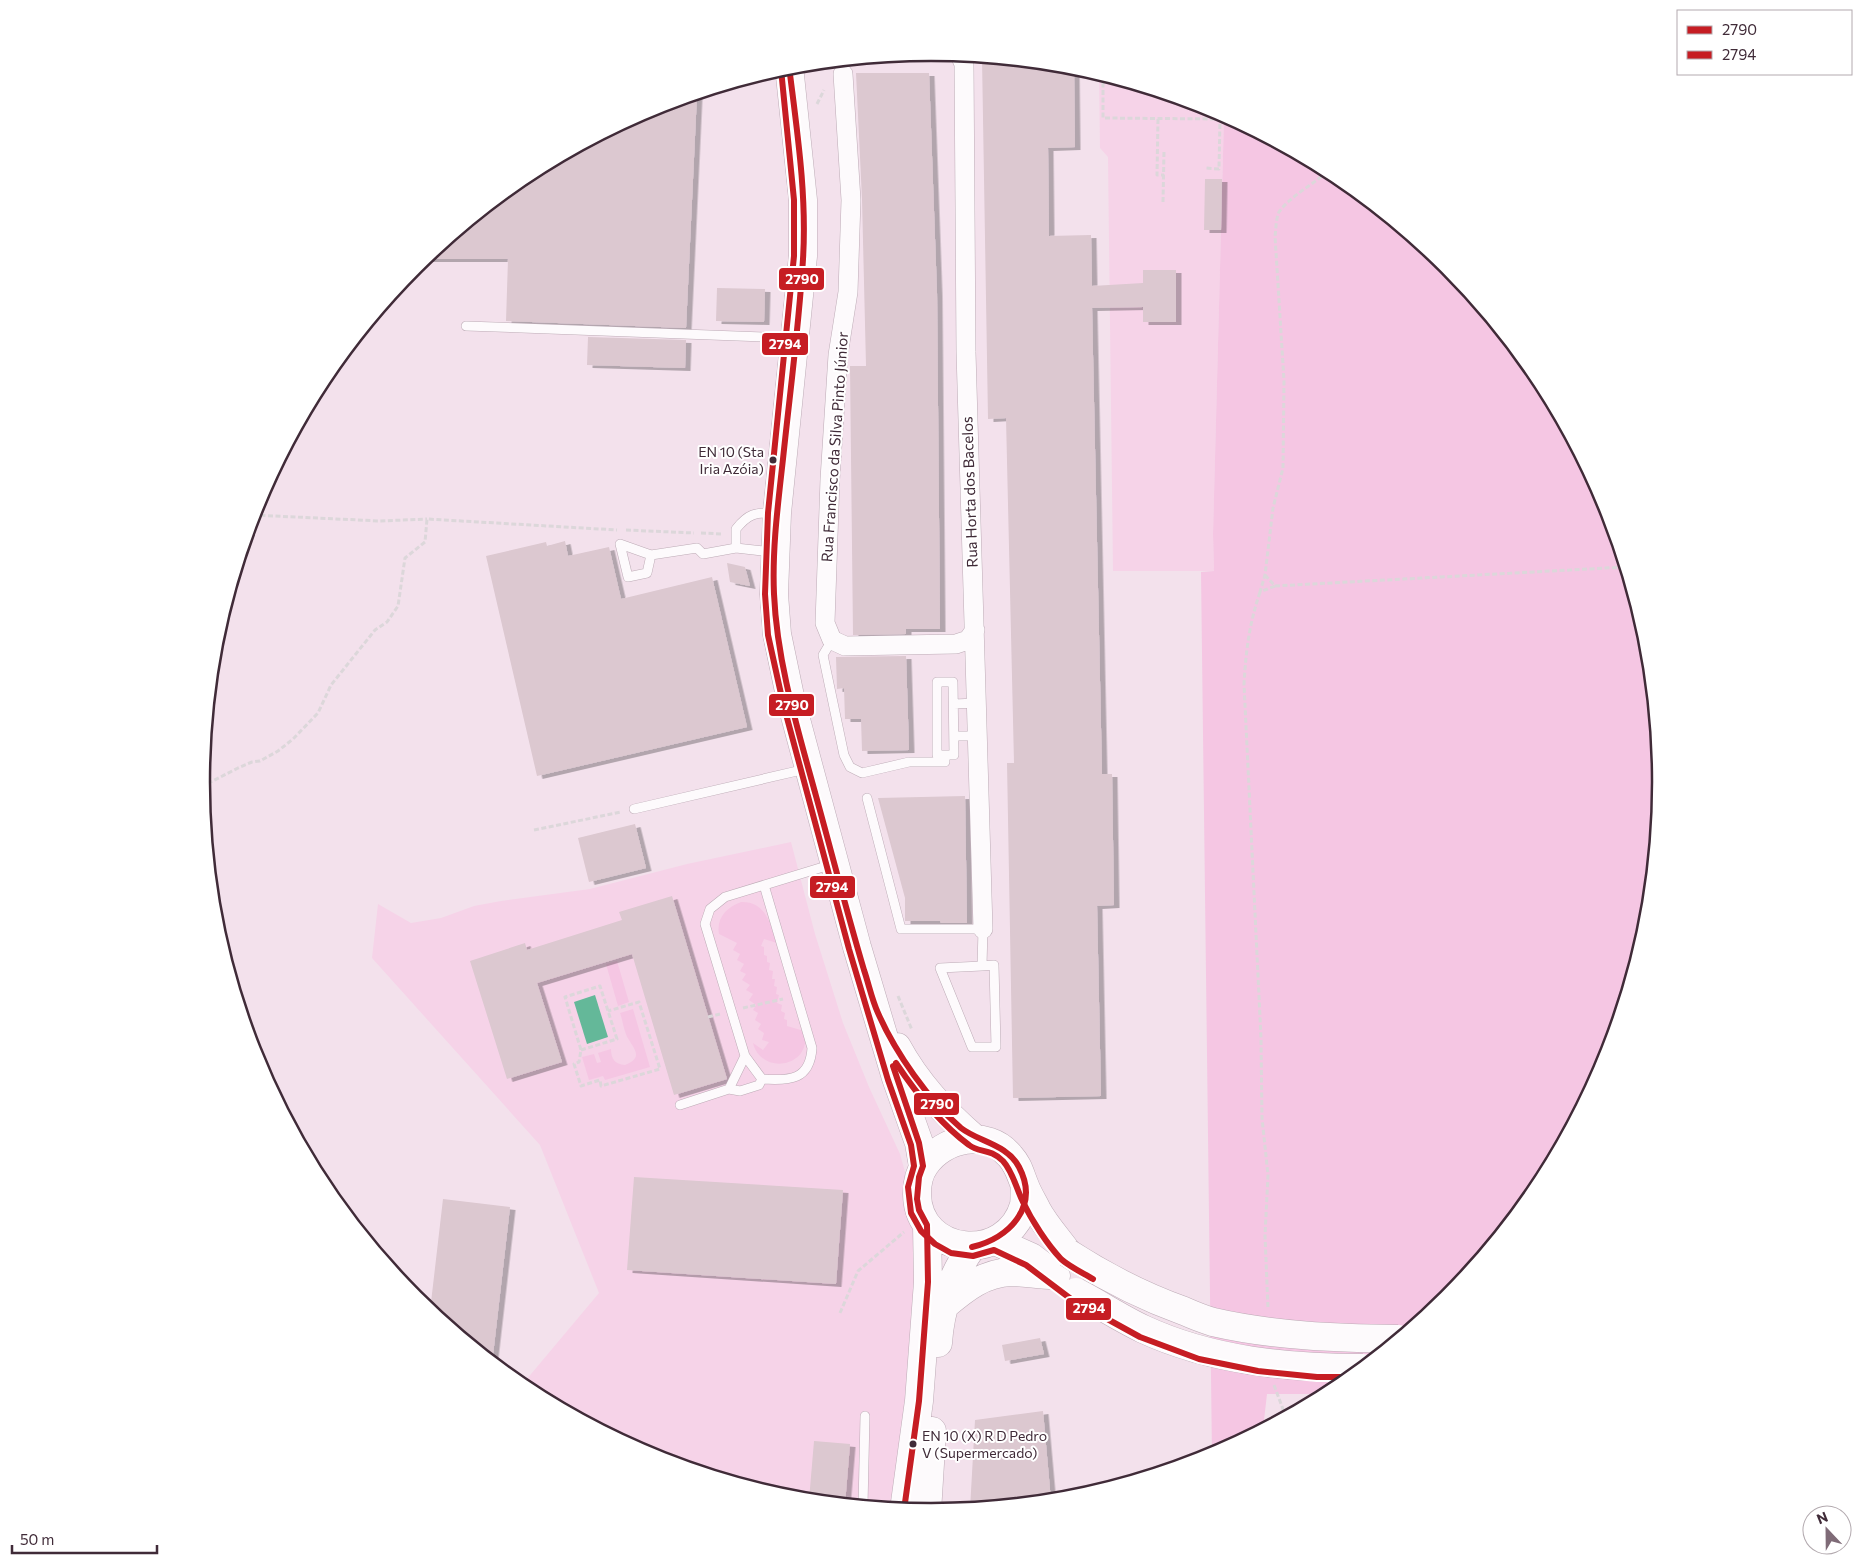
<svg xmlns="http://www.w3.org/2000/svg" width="1862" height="1565" font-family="Commissioner,sans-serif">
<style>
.built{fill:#f6d3e8}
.green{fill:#f5c6e3}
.water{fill:#64b899}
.building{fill:#dcc8d0;filter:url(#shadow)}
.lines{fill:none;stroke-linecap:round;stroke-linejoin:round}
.lane-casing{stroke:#bdabb6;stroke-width:10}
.street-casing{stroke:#bdabb6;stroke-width:20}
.primary-casing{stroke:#bdabb6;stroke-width:29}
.path{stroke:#dcd7da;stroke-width:3;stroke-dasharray:5 2.5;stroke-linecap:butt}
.lane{stroke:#fdfafc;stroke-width:9}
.street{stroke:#fdfafc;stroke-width:19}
.primary{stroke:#fdfafc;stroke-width:28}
.primary-bridge-casing{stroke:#bdabb6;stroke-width:29;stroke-linecap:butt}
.primary-bridge{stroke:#fdfafc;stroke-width:28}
.bus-1-casing{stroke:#fff;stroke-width:10}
.bus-2-casing{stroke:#fff;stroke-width:10}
.bus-1{stroke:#c61d23;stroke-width:6}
.bus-2{stroke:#c61d23;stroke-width:6}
.bus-dot{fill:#402b38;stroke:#fff;stroke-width:2}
.labels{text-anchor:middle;stroke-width:4;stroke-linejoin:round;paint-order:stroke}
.bus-label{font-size:14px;fill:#402b38;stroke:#fff;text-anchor:end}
.street-label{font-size:15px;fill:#402b38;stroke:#fff}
.rim{fill:none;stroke:#402b38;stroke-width:2.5}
.line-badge{stroke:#fff;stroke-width:2}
.badge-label{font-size:14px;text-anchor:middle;font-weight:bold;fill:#fff}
</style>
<defs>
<filter id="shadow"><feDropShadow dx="5.5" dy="3" stdDeviation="0" flood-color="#0004"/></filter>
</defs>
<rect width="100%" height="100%" fill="#f3e1ec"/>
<path class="built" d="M1099,74L1211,108L1224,116L1213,534L1214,571H1113L1108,157L1100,148Z
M791,842L815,934L843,1023L869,1087L900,1154L914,1204L920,1301L908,1510L788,1498L651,1457L521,1386L599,1293L540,1145L372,958L378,904L411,923L441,918L474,906L501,901L590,889L687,864Z"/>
<path class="green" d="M1224,116L1337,176L1447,267L1538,377L1606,503L1611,520L1647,640L1661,783L1647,925L1605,1062L1538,1188L1447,1299L1336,1390L1327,1394H1267L1263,1429L1212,1456L1201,572L1214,571L1213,534Z
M741,902C766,901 770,924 777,943L764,939L761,946L764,947V955L767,956V962L770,963L769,970L773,971L772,979H775L774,986L777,987L776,994L779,995L777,1003L782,1005L781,1011L785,1013L784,1019L787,1020V1026L804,1031C804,1034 806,1039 805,1043C801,1069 760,1072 753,1043L763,1050L769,1042L762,1040L764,1033L758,1029L761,1024L755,1020L758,1013L753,1010L756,1005L749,1000L753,994L746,990L750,985L742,980L746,974L740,971L744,964L737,960L740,954L733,950L737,943L719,934C716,918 727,907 741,902Z
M617,961L629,1002L618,1006L606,964Z
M633,1009L650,1067L605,1080L603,1076L589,1080L582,1057L594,1054L597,1063L601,1062L598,1053L611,1049C611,1059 615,1064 625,1065C643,1058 635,1050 629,1040C624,1033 623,1021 620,1013Z"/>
<path class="water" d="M595,995L608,1037L587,1044L574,1002Z"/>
<path class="building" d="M982,58L1074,67L1075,147L1048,148L1049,236L1091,235L1092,286L1143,283V270H1176V322H1143V307L1092,308L1102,774H1112L1114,905L1097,906L1101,1096L1013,1098L1007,763H1014L1006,418L988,419Z
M856,73H929L937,293L940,629H906V634L853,635L850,366H866L862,199Z
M697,94L686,328L506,321L508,259H424L526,175L652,108Z
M1205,179H1222L1221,230H1204Z
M717,288L765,289L764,322L716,321Z
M588,337L686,340L685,368L587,365Z
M565,541L568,556L609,547L621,599L712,577L747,727L537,776L486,556L546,542L547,546Z
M727,563L745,567L750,586L730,582Z
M906,656L909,750L862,751L861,719H845L844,688L837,689L836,657Z
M965,796L967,923H941L940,921H905V898L878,798Z
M635,824L646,868L589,882L578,838Z
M672,896L727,1079L674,1095L632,954L537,983L562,1062L507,1079L470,961L525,943L527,950L622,920L619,912Z
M634,1177L843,1190L836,1284L627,1270Z
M443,1199L510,1207L493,1355L481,1353L430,1311Z
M1040,1338L1044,1354L1005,1361L1002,1345Z
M1043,1411L1051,1501L970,1509L975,1420Z
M814,1441L850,1444L845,1504L809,1500Z"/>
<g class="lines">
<defs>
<path id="lane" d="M466,326L793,338
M736,548V529C748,514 755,512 775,513
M651,555L647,573L628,577L620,544L651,555L697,548L703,554L736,548L772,552
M832,640L823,655L844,755L850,767L862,773L909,762H945V755
M937,682H953L954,755H937Z
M954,704L977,703
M954,736H978
M867,798L901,929H983L982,966L994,965L996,1047H972L940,968L982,966
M634,809L806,769
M764,885L812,1048C810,1080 790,1081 762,1079L745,1056L705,924L710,909L725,897L833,864
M729,1089L745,1056
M680,1105L729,1089L740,1091L759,1085L762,1079
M863,1506L865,1416"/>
<path id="street" d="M960,55L964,64L966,352L983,929
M843,74L851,200L848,292L838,355L830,479L825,623L832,640L845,646L956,644L968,640L975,630"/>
<path id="primary" d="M789,66L803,200V256L777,513L774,594L777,634L791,701L857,947L896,1078L919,1143L923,1166
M897,1047C917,1084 944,1112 975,1139
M1025,1186C1024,1192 1025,1199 1024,1205C1007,1265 918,1256 917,1194C917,1184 919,1173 925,1165C943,1138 987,1128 1010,1156C1019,1166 1020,1174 1025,1186C1028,1194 1033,1202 1037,1210C1045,1225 1058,1239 1068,1253
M995,1241L1031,1257L1056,1276
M945,1305C965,1288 984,1273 1011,1272C1025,1272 1040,1275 1054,1275
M938,1343C940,1310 952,1274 972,1247
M904,1510L919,1401L928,1282L927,1225
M927,1512L932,1431"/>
</defs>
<use href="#lane" class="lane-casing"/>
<use href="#street" class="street-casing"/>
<use href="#primary" class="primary-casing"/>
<path class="path" d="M1103,75V118L1220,119L1219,169L1205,168
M817,104L824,90
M1158,119L1157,175H1164
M1163,202L1164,151
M253,515L380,521L427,519
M626,530L694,533
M701,533L722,534
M1265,575L1275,586L1260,592L1265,575L1273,508L1283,468L1284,381L1275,236C1276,229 1276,218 1279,212C1289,197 1314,184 1328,171
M1275,586L1625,567
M1260,592C1249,625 1246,650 1244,684L1261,1038L1262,1118L1268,1175L1265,1235L1268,1309
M1643,628L1647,667
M201,787L238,768L252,762L260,761L278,751L293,739L318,713L331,685L375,630L387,622L398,606L405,558L425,542L427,519L617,530
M534,830L621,812
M898,996L912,1030
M743,1008L783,999
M708,1017L720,1014
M581,1050L617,1039L600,986L565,997L581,1050L579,1062L574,1064L581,1086L600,1080L601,1086L660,1069L639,1002L608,1011
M840,1313L858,1271L904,1232
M1274,1385L1284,1412L1283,1418"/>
<use href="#lane" class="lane"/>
<use href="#street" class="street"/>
<use href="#primary" class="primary"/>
<defs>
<path id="primary-bridge" d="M1068,1253C1105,1277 1142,1296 1184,1311C1193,1315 1203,1319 1213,1322C1274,1336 1336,1338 1398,1339
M1076,1292C1099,1304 1120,1318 1143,1329C1212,1361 1289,1368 1363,1368"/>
</defs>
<use href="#primary-bridge" class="primary-bridge-casing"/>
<use href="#primary-bridge" class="primary-bridge"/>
<defs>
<path id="bus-1" d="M789,66C797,131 807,195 803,259C799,326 790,392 783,459C778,504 772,549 774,594C777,663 798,730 816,796C832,854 847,913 864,970C869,985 872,1000 878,1013C895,1052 929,1101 961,1128C979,1142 1007,1144 1019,1167C1040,1207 1009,1238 972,1247
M893,1066L919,1143L923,1166
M904,1510L919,1401L928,1282L927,1225L919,1210L917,1199L919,1177L923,1166"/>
<path id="bus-2" d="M781,69L794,200V256L768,513L765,594L768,635L783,703L849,949L888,1080L911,1145L914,1166L908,1187L911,1213L921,1231L935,1244L951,1253L973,1256L994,1250L1026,1265L1071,1299L1140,1337L1199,1359L1258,1371L1317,1377H1352
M896,1063C916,1093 939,1123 969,1145C979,1153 990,1148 1003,1161C1013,1172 1016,1188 1023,1202C1032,1221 1047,1244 1061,1259C1070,1267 1083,1273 1093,1279"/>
</defs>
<use href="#bus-1" class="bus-1-casing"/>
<use href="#bus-2" class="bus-2-casing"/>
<use href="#bus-1" class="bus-1"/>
<use href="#bus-2" class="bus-2"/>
</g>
<g class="bus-dot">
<circle cx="773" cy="460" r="4.5"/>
<circle cx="913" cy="1444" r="4.5"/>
</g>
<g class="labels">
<g class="bus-label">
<text x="764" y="457">EN 10 (Sta<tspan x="764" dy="17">Iria Azóia)</tspan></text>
<text x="922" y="1441" text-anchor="start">EN 10 (X) R D Pedro<tspan x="922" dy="17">V (Supermercado)</tspan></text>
</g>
<g class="street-label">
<text transform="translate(835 447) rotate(-86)" y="5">Rua Francisco da Silva Pinto Júnior</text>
<text transform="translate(970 492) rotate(-92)" y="5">Rua Horta dos Bacelos</text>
</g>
</g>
<path d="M0 0H1862V1565H0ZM210 782a721 721 0 1 1 1442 0a721 721 0 1 1-1442 0Z" fill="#fff" fill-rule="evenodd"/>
<path class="rim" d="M210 782a721 721 0 1 1 1442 0a721 721 0 1 1-1442 0Z"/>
<g class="line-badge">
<rect x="778" y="267" width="47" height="24" rx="5" fill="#c61d23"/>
<rect x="761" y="332" width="48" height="24" rx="5" fill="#c61d23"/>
<rect x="768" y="693" width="47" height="24" rx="5" fill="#c61d23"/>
<rect x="809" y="875" width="47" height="24" rx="5" fill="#c61d23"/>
<rect x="913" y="1092" width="47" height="24" rx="5" fill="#c61d23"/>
<rect x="1065" y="1297" width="47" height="24" rx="5" fill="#c61d23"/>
</g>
<g class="badge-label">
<text x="802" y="284">2790</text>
<text x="785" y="349">2794</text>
<text x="792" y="710">2790</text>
<text x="832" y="892">2794</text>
<text x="937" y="1109">2790</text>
<text x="1089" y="1313">2794</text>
</g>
<rect x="1677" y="10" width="175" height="65" fill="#ffffff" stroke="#b3aaaf"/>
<rect x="1687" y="26" width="25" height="8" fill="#c61d23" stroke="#b3aaaf"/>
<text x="1722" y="35" font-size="15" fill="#402b38">2790</text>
<rect x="1687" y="51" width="25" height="8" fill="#c61d23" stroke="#b3aaaf"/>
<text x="1722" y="60" font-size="15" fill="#402b38">2794</text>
<g transform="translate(1827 1530) rotate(338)"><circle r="24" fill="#ffffff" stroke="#b3aaaf"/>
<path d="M0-4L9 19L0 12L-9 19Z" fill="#7f6b77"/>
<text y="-8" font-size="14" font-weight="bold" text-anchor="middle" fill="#402b38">N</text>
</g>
<path d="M12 1545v8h145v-8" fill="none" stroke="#402b38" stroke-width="2.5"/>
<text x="20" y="1545" font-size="15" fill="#402b38" stroke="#ffffff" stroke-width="4" paint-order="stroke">50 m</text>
</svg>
